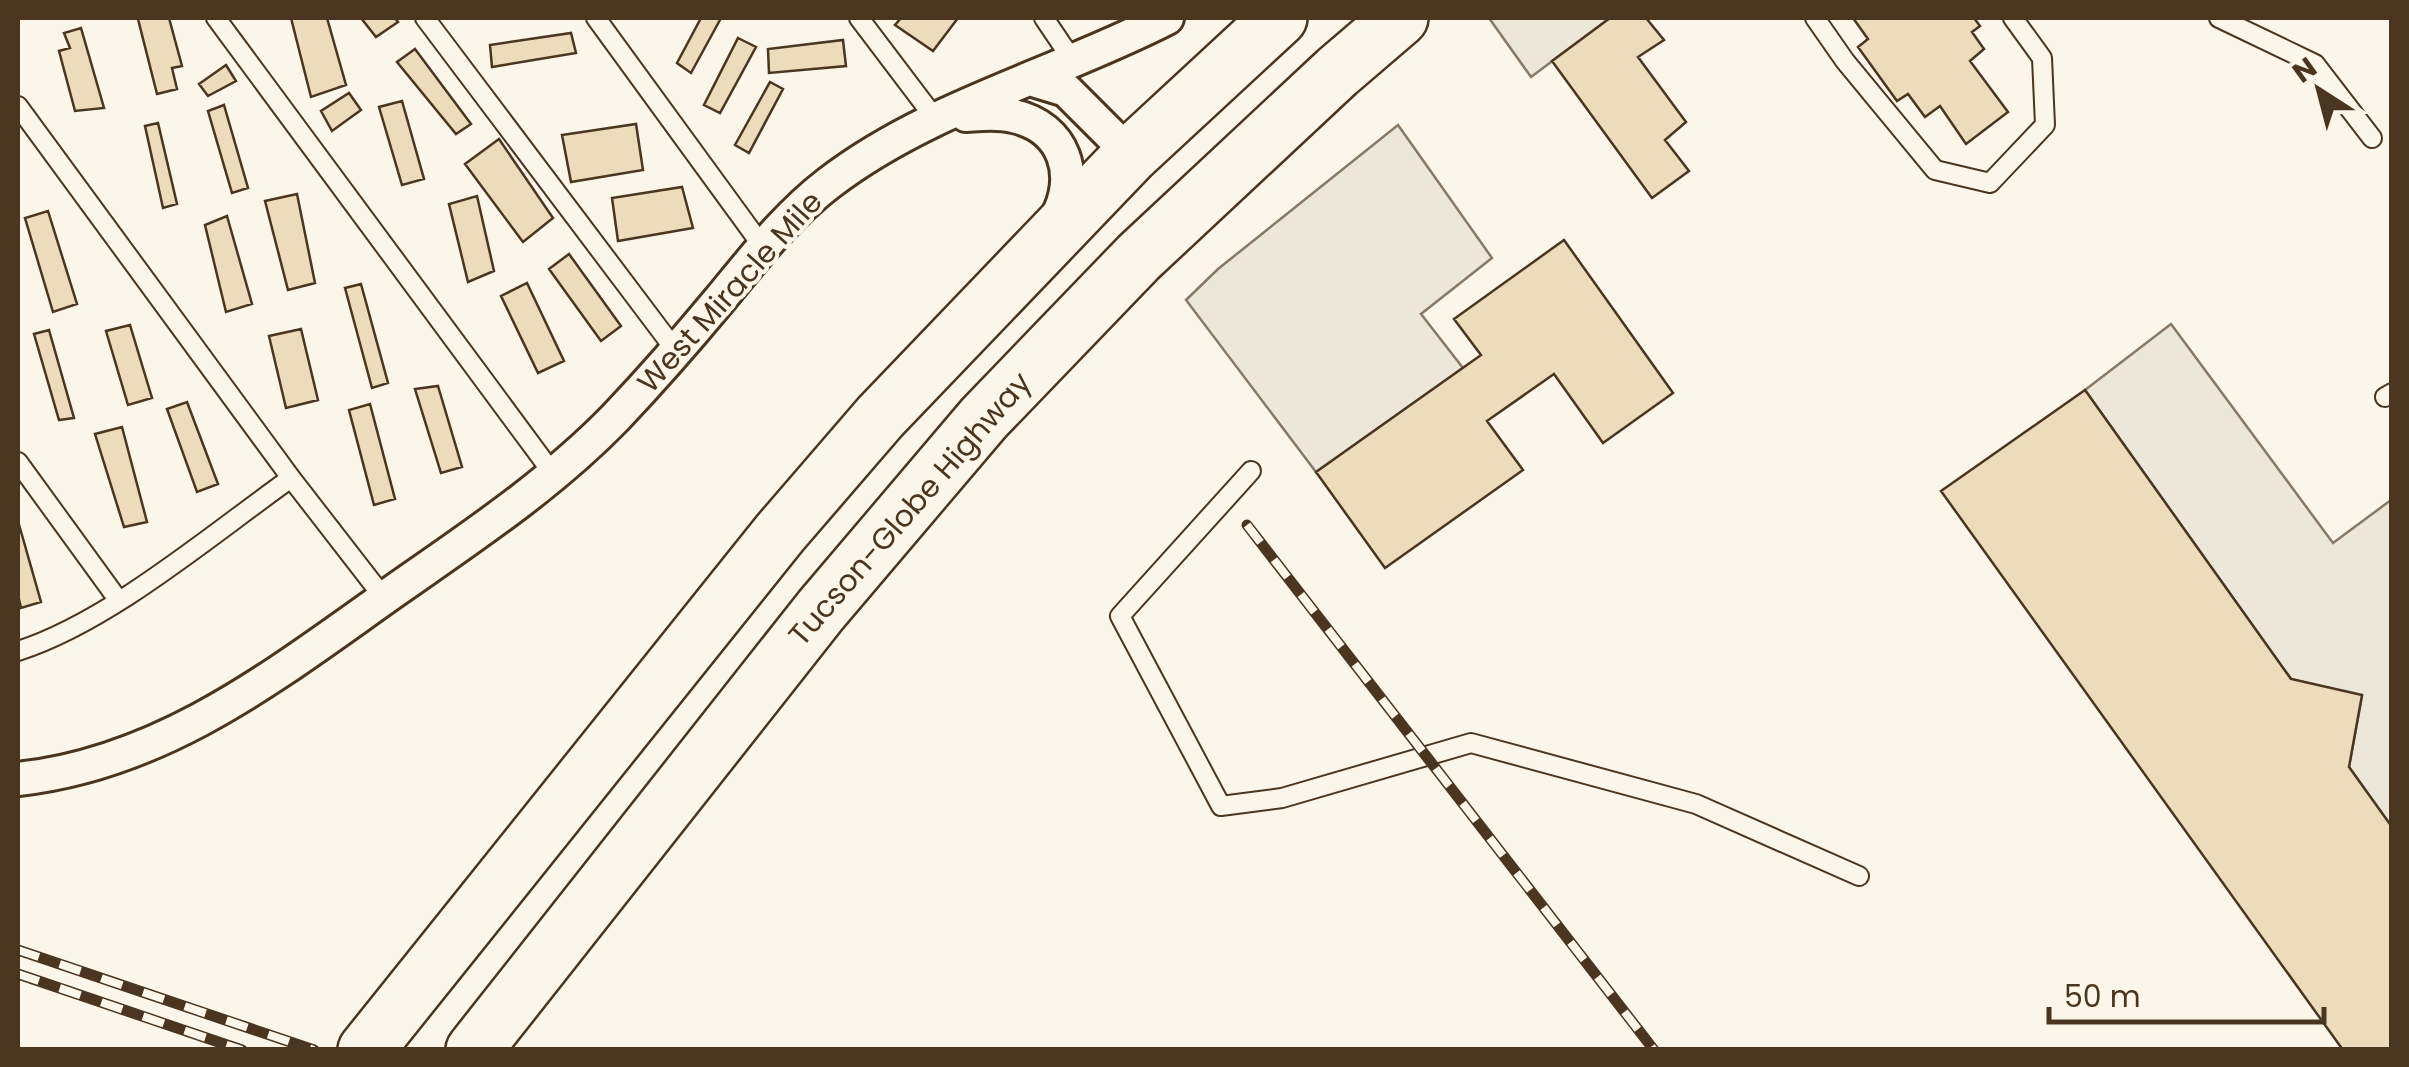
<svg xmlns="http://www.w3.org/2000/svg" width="2409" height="1067" font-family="Poppins,sans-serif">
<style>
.parking{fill:#ede7d9;stroke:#887966;stroke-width:2.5}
.building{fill:#ecdcbc;stroke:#4a3520;stroke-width:2.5}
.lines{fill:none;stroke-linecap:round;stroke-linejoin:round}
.service-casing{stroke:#4a3520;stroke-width:22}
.minor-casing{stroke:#4a3520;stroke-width:38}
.trunk-casing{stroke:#4a3520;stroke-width:60}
.service{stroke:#fbf6e9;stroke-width:18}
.minor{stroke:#fbf6e9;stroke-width:32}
.trunk{stroke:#fbf6e9;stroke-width:55}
.rail-casing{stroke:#4a3520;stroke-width:11}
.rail{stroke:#fbf6e9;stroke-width:8;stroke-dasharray:22;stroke-linecap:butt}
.labels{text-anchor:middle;stroke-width:8;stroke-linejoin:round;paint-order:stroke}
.street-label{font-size:30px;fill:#4a3520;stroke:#fbf6e9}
</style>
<rect width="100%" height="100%" fill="#fbf6e9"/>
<path class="parking" d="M1489,18H1610L1531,77Z
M1398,125L1492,258L1421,314L1463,368L1316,472L1186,300L1218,269Z
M2171,324L2333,543L2391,500V827L2349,767L2362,696L2291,679L2085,390Z"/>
<path class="building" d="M145,18H169L182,66L172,68L177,89L157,94L138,19Z
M291,18H327L346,85L311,97Z
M361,18H395L398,22L376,37Z
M701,18H721L691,73L677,63Z
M901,18H958L933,51L895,25Z
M1610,18H1646L1664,40L1638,57L1686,122L1665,140L1689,171L1652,198L1552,61Z
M1853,18H1974L1980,26L1972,32L1984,49L1970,61L2008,112L1966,144L1940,106L1925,117L1908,94L1897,101L1858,47L1868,39Z
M81,28L104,108L75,111L59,51L70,48L64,33Z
M571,33L576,53L492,67L490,45Z
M738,38L756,47L720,113L704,105Z
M843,40L846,66L769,73L768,49Z
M415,49L471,124L456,134L397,62Z
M226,65L236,81L208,96L199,84Z
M770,82L783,89L749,153L735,145Z
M349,93L361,110L332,131L321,111Z
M402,101L424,179L402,185L379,107Z
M224,105L248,188L232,193L208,111Z
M158,123L177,204L163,208L145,126Z
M636,124L643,170L571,182L562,135Z
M499,139L553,218L523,242L465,164Z
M682,187L693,228L618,241L612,198Z
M297,194L315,283L288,290L265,201Z
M477,196L494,271L468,282L449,204Z
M48,211L77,304L53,312L25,218Z
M227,216L252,304L226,312L205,225Z
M1564,240L1673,393L1603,443L1554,374L1487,421L1523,470L1385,568L1316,472L1481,355L1454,319Z
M569,254L621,326L601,341L549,269Z
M527,283L564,361L538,373L501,296Z
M361,284L388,383L372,388L345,288Z
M130,325L152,398L128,405L106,331Z
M301,329L318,400L286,408L269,336Z
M49,330L74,418L59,420L34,334Z
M438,386L462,467L441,473L415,389Z
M2085,390L2291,679L2362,695L2349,767L2392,827V1050H2343L1941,491Z
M187,402L218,484L197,492L167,409Z
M370,404L395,499L374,505L349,410Z
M122,427L147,522L124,527L95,434Z
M18,521L41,602L21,608L18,595Z"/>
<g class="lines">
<defs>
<path id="service" d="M216,18L554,475
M425,18L676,351
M596,18L763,247
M859,18L937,121
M1044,18L1073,61
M1815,18L1845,61L1935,170L1990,183L2045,125L2042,58L2013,18
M2219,18L2315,64L2372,138
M18,106L291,478L384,598
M2385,397L2392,393
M18,462L119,601
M1251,471L1120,616L1221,806L1282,798L1471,743L1696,804L1859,876
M18,651C109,622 211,535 291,478"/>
<path id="minor" d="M1030,79L1066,90L1131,155
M966,115C982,114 997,112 1013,116C1065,127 1080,176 1056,219
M18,779C166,763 279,672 397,589C473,536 551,484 616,417C652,379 687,339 721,298C754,258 787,215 829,183C928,107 1056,75 1167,18"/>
<path id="trunk" d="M366,1050L780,533L880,417L1131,155L1279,18
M474,1050L821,610L984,418L1139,257L1337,72L1400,18"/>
</defs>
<use href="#service" class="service-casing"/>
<use href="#minor" class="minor-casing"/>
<use href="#trunk" class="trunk-casing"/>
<use href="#service" class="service"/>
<use href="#minor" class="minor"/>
<use href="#trunk" class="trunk"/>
<defs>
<path id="rail" d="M1247,525L1654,1050
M18,950L314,1050
M18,974L242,1050"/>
</defs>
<use href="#rail" class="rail-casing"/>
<use href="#rail" class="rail"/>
</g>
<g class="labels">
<g class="street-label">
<text transform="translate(730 292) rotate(-48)" y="10">West Miracle Mile</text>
<text transform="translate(910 509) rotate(-49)" y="10">Tucson-Globe Highway</text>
</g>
</g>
<rect width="2409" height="1067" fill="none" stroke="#4a3520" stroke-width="40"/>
<g transform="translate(2319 90) rotate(324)" stroke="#fbf6e9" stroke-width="8" paint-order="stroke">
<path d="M0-8L18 38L0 25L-18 38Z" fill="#4a3520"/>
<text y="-15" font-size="28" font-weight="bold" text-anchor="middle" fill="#4a3520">N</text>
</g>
<path d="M2049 1007v15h275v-15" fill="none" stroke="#4a3520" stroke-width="5"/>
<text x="2064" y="1007" font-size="30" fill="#4a3520" stroke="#fbf6e9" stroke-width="8" paint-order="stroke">50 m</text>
</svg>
